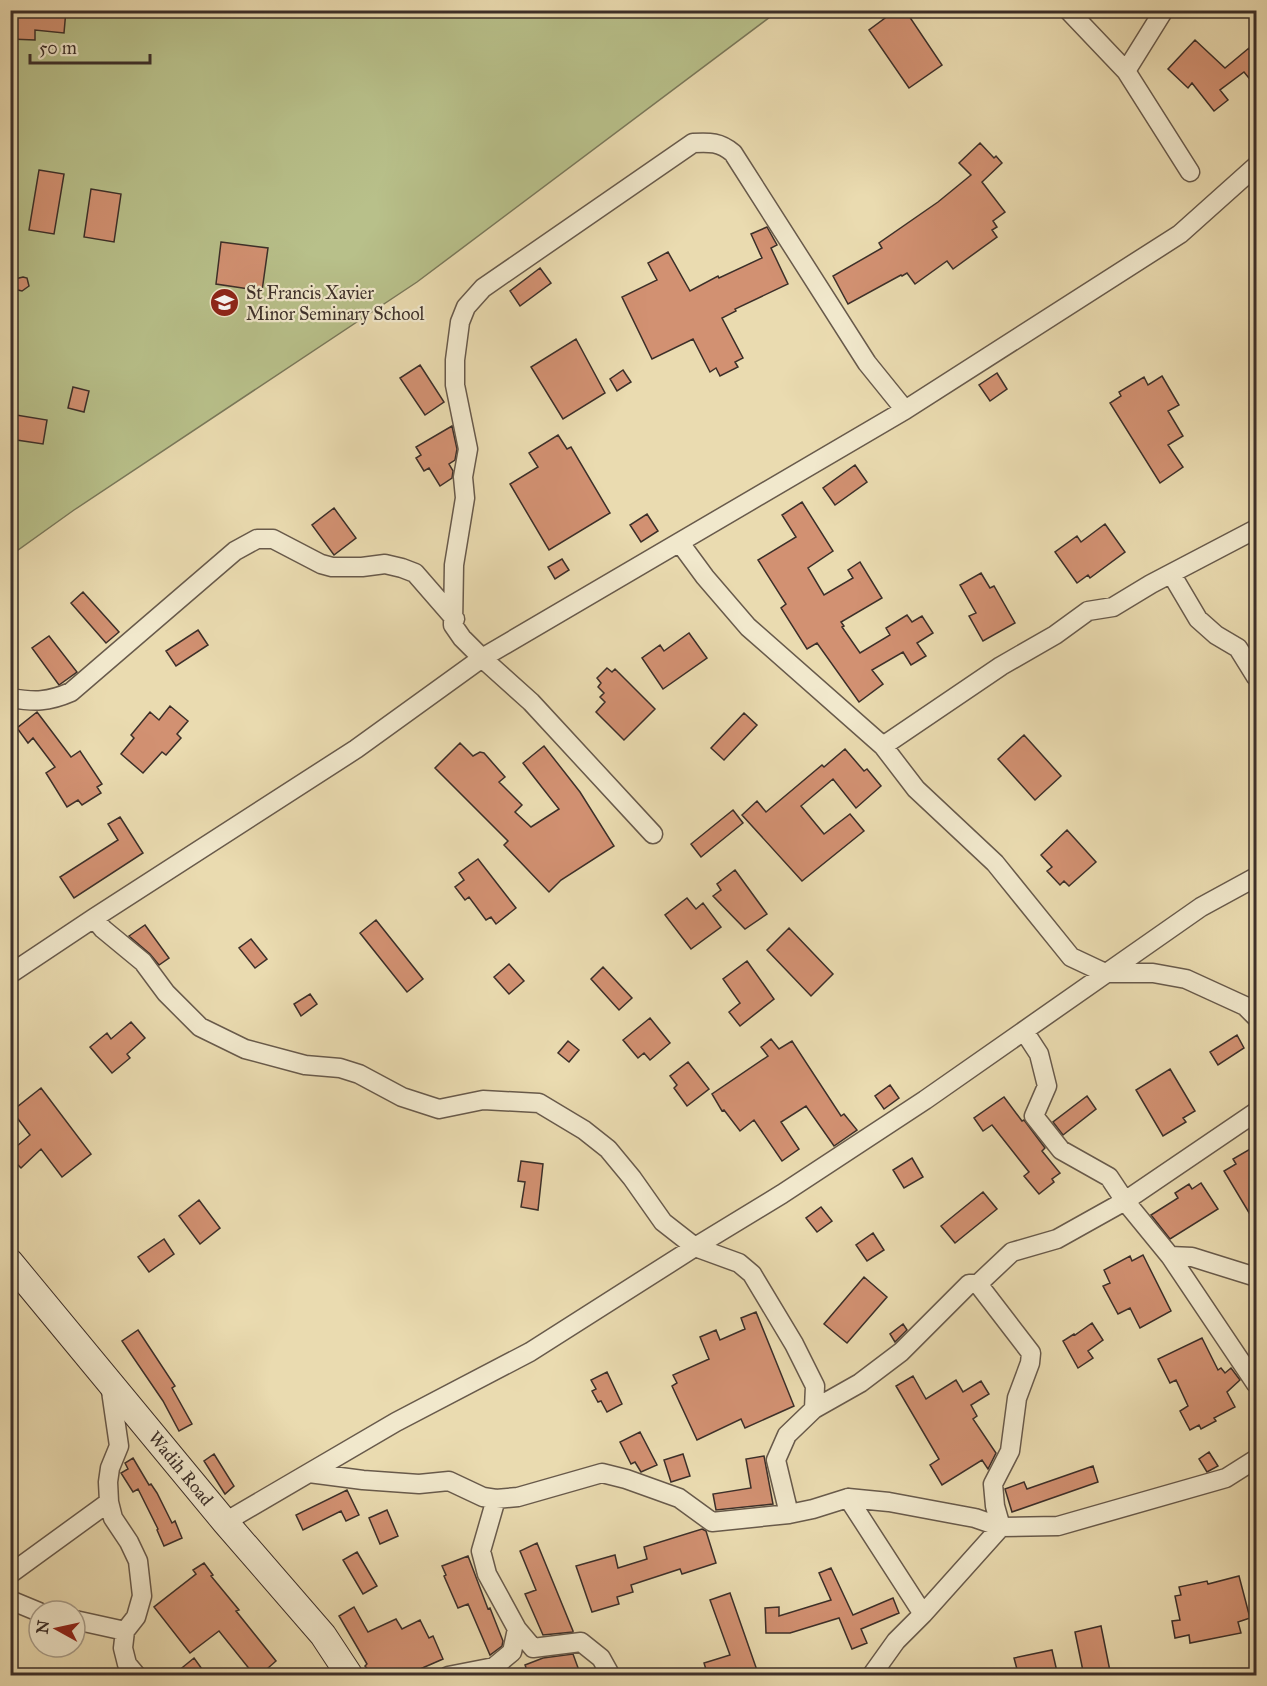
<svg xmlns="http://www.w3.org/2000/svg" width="1267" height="1686" font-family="'IM FELL Great Primer',serif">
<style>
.green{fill:#b8c08a;stroke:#7a785a;stroke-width:1.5}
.building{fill:#d29172;stroke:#3c2f29;stroke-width:1.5}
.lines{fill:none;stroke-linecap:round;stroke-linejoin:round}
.street-casing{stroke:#685a4b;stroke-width:21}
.secondary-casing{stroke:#3c2f29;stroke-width:28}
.street{stroke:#f1e8cc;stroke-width:18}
.secondary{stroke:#f1e8cc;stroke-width:26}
.labels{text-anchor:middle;stroke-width:4.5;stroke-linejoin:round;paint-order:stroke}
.poi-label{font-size:18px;fill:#3c2f29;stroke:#f1e8cc;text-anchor:start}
.street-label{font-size:18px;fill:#3c2f29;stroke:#f1e8cc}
</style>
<rect width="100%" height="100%" fill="#eadbb0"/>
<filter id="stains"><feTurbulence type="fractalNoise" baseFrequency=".00333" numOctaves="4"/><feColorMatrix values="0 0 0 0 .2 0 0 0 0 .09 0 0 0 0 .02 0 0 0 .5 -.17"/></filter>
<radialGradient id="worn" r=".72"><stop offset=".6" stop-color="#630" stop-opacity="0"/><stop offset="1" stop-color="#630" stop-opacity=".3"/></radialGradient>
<path class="green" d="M11,11H778L417,282L74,510L11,555Z"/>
<path class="building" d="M12,10H66L64,33L35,30V40L10,39Z
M896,10H905L942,65L909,88L869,30Z
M1195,40L1225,68L1249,48L1257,58V88L1244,72L1220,90L1228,100L1214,111L1192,83L1188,88L1168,69Z
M980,143L994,158L996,156L1002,163L982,182L1005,212L993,221L997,227L992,230L997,237L953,269L947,261L915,284L907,273L902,276L901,275L848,304L833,276L882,248L879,243L938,202L971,175L959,163Z
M39,170L64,174L54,234L29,230Z
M91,189L121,194L114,242L84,237Z
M767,227L777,245L771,248L788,284L735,309L736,311L722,318L743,358L735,362L738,367L720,376L716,368L710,372L693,339L652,359L622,297L657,280L648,263L668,252L690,291L718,276L719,278L762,258L751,234Z
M221,242L268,248L262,291L216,284Z
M540,268L551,283L520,306L510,291Z
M23,277L27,278L29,286L22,291L18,290L11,280Z
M576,339L605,393L563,419L531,367Z
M420,365L444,402L425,415L400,378Z
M623,370L631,382L617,391L610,379Z
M997,373L1007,389L990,401L979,385Z
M1162,376L1179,405L1168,411L1183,436L1168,445L1183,467L1160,483L1110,403L1121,396L1119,392L1144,377L1148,385Z
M73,387L89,391L84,412L68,408Z
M10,414L47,420L43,444L10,439Z
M452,426L457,449L455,460L449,464L453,471L452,478L440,486L429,468L424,471L416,458L421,455L416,447Z
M558,435L567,449L571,447L610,513L549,550L510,484L538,467L529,453Z
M855,465L867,482L835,505L823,488Z
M802,502L833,551L808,568L824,595L853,578L848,570L860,562L882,598L841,622L844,626L842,627L860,653L890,635L886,628L907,615L912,622L922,616L933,633L917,643L926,656L911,665L903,652L872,670L883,684L859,702L817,643L807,649L781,608L786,604L758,560L796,537L782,515Z
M334,508L356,538L334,555L312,525Z
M647,514L658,531L641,542L630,525Z
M1105,524L1125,552L1090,578L1088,575L1077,583L1055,552L1077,536L1081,542Z
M562,559L569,570L555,579L548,567Z
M981,573L990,588L994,586L1015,623L983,641L969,616L976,613L960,585Z
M83,592L119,632L106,643L71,603Z
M198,630L208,645L176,666L166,651Z
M689,633L707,658L663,689L642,658L660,645L664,651Z
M49,636L77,672L59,685L32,648Z
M607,668L612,672L615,669L655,709L624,740L596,712L605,702L600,697L604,693L598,687L601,683L597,678Z
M170,706L188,721L177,734L181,738L166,755L162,752L143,773L121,754L134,738L131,735L150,712L159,720Z
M37,712L71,757L80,751L102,784L97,787L101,793L82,805L78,800L67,807L46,773L55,767L33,738L28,743L17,728Z
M744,713L757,725L724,760L711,748Z
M1024,735L1061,776L1035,800L998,759Z
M460,743L473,756L480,752L484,753L505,777L499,782L522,805L515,812L531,827L559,809L523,763L544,746L580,792L614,846L561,880L549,892L504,845L508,841L435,768Z
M845,749L864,771L867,769L881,786L856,808L833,779L801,806L824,834L850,814L864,831L802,881L742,815L757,801L766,812L822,765L824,767Z
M733,810L743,823L701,857L691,844Z
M120,817L143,853L74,898L60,877L118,840L108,824Z
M1067,830L1096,862L1069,886L1064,881L1060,885L1047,871L1052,867L1041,855Z
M478,859L516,908L496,924L491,917L486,920L469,897L465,900L455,887L464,880L459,873Z
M735,870L767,914L745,929L713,896L721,890L717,884Z
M687,898L696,909L703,903L721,927L691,949L665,915Z
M376,920L423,979L407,992L360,933Z
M145,925L169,958L159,965L150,954L129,936Z
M789,928L833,974L811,996L767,950Z
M251,939L267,959L255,968L239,948Z
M747,961L774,999L740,1026L729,1012L740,1003L723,979Z
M509,964L524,981L509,994L494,977Z
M603,967L632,998L619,1010L591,979Z
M310,994L317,1004L301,1016L294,1004Z
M650,1018L670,1043L650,1060L644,1053L638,1058L623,1040Z
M131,1022L145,1038L127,1054L130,1058L112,1073L90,1047L107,1033L111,1039Z
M1237,1035L1244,1048L1218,1065L1210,1052Z
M771,1039L779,1049L792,1041L841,1116L844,1114L857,1130L834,1146L806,1106L781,1122L799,1149L782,1161L754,1120L740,1131L724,1110L722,1111L712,1094L768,1056L761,1047Z
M568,1041L579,1050L569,1062L558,1053Z
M688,1062L709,1089L687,1106L674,1088L677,1085L670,1076Z
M1170,1069L1195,1111L1183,1118L1186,1122L1163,1136L1136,1090Z
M890,1085L899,1098L884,1109L875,1096Z
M41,1088L91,1154L62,1177L41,1149L21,1168L10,1157V1152L30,1135L12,1111Z
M1087,1096L1096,1109L1063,1135L1053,1122Z
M1004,1097L1022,1121L1024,1120L1045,1148L1042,1151L1060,1173L1052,1179L1054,1182L1039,1194L1024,1176L1029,1172L992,1125L983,1131L974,1118Z
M1257,1145V1226L1224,1171L1236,1164L1233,1159Z
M912,1158L923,1177L904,1188L893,1170Z
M521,1161L543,1164L538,1210L521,1207L525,1182L518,1181Z
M1201,1183L1218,1209L1170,1239L1151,1215L1178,1198L1175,1193L1189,1184L1192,1189Z
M983,1192L997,1209L955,1243L941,1226Z
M199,1200L220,1228L200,1244L179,1216Z
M821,1207L832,1221L817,1232L806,1218Z
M873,1233L884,1250L867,1261L856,1245Z
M164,1239L174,1254L149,1272L138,1257Z
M1143,1255L1171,1311L1140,1328L1130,1308L1118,1314L1103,1286L1110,1283L1104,1270L1130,1256L1132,1261Z
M864,1277L887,1297L847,1343L824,1324Z
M756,1312L794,1406L745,1428L741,1419L697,1440L672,1386L677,1383L673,1375L709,1359L700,1337L716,1330L720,1340L745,1329L741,1318Z
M1092,1323L1103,1340L1088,1351L1093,1358L1078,1368L1063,1341L1074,1334L1075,1335Z
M903,1324L907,1330L895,1342L890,1334Z
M138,1330L175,1386L172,1388L192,1424L179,1431L163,1401L122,1341Z
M1202,1338L1218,1370L1221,1368L1225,1373L1231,1368L1240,1380L1227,1392L1235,1407L1214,1418L1216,1421L1201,1429L1199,1425L1190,1430L1180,1411L1188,1406L1176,1380L1170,1383L1158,1359Z
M607,1372L622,1404L607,1412L601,1401L598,1402L592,1391L596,1389L591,1380Z
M913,1376L926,1399L956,1380L963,1392L981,1381L989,1394L971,1405L977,1416L973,1419L996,1453L988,1469L982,1460L942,1485L930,1465L939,1459L896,1386Z
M640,1432L657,1465L641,1472L635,1462L631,1464L620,1442Z
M1209,1452L1218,1466L1207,1472L1199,1459Z
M214,1454L234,1486L225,1494L204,1461Z
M683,1454L690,1476L671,1482L664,1460Z
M764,1456L773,1504L716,1510L713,1494L751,1488L746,1459Z
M133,1458L149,1485L151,1484L157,1493L172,1523L175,1521L182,1538L164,1546L157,1530L158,1529L138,1489L133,1492L121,1473L128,1469L125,1463Z
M1093,1466L1098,1482L1012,1512L1005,1489L1024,1482L1027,1489Z
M347,1490L359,1515L346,1521L341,1511L303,1530L296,1515Z
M387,1510L398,1536L380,1544L369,1518Z
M702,1529L706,1531L716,1563L682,1574L680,1569L631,1585L633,1592L617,1597L619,1604L592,1612L576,1566L615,1555L618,1568L647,1559L644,1547Z
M537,1543L573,1631V1632L543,1635L525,1594L536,1590L520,1551Z
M357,1552L377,1586L363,1594L343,1560Z
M468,1556L488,1609L490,1608L503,1641L502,1646L490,1655L468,1604L458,1608L444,1576L446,1575L442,1566Z
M204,1563L213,1575L211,1576L239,1610L236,1611L276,1661L259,1676H255L219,1631L190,1653L154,1607L196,1574L193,1570Z
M831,1568L853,1615L893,1598L899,1613L861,1629L867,1643L852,1649L839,1618L790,1633H766L765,1608L779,1607V1616L831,1600L819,1573Z
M1239,1576L1250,1618L1238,1622L1241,1633L1190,1643L1189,1635L1175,1638L1172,1621L1180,1620L1175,1596L1181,1595L1179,1587L1207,1581L1208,1584Z
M730,1593L759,1676H708L704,1663L730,1655L710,1600Z
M354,1607L368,1632L396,1619L402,1629L420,1620L429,1638L433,1636L443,1659L404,1676H373L365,1666L367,1664L339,1616Z
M1101,1626L1111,1676H1084L1075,1632Z
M1052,1650L1058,1676H1025L1024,1672L1018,1673L1014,1658Z
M573,1654L581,1676H529L525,1665L543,1658Z
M194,1658L207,1676H172Z"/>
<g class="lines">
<defs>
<path id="street" d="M1068,10L1126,71L1190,172
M1126,71L1164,10
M680,543L705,577L748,627L883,746L916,789L995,863L1071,957L1105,973H1153L1186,979L1245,1006L1256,1017
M1172,575L1198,619L1216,635L1238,648L1256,677
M10,698C35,702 48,702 71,692L235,551L257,539H273L321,564L332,567H362L385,564L402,568L415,573L455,619
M883,746L1001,666L1055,635L1088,611L1113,607L1151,584L1256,529
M653,834L531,702L482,658L462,638L453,625L454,565L465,498L463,477L468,449L455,385V360L460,322L466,307L483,288L693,143C710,142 720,142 733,153L867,363L905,410
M94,918L103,929L143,962L166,993L200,1027L245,1049L305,1065L340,1068L359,1074L402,1097L439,1109L483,1100L539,1103L584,1130L608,1149L632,1178L663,1222L695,1247L739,1263L752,1274L794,1344L815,1386L814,1409L787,1435L776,1460L789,1514
M10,974L94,918L356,749L482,658L905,410L1180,234L1256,166
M1024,1031L1039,1054L1047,1086L1034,1116L1061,1150L1109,1177L1125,1201L1170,1256L1256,1384
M1170,1256L1192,1257L1256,1277
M110,1384L119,1446L110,1468L108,1482L109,1502L113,1518L129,1542L138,1561L142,1596L136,1617L125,1631L123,1648L127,1664L137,1676
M814,1409L860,1383L901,1352L969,1284H978L1012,1252L1057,1239L1125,1201L1256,1112
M309,1473L363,1480L419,1484L449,1481L483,1497L496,1499L518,1497L602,1473L626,1479L679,1498L712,1522L789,1514L813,1509L848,1498L889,1502L975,1518L1001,1527L1058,1526L1226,1478L1256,1459
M848,1498L923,1614
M496,1499L481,1551L487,1574L517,1629L533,1648L581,1642L601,1658L611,1676
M225,1522L396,1422L530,1352L695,1247L782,1194L925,1100L1201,907L1256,877
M10,1574L109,1502
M10,1600L39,1612
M75,1620L125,1631
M448,1676L494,1667L512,1652L517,1629
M871,1676L896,1641L923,1614L1001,1527L995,1506L993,1484L1010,1451L1017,1398L1030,1363L1031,1353L978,1284"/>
<g id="secondary">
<path id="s1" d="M10,1262L225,1522L323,1635L350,1676"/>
</g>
</defs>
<use href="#street" class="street-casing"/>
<use href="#secondary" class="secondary-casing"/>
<use href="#street" class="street"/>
<use href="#secondary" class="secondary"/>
</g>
<defs>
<symbol id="school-disc" viewBox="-11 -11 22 22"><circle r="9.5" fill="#8f2418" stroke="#f1e8cc"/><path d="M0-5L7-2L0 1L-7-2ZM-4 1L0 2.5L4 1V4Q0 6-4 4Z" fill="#fff"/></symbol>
</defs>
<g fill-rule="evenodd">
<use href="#school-disc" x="208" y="286" width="33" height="33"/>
</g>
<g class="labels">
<g class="poi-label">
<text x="246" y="299">St Francis Xavier<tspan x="246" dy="21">Minor Seminary School</tspan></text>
</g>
<g class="street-label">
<text dy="6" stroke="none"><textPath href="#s1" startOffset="268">Wadih Road</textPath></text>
</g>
</g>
<rect width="1267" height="1686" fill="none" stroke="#eadbb0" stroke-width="36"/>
<rect x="12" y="12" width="1243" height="1662" fill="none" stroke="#3c2f29" stroke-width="3"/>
<rect x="18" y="18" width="1231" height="1650" fill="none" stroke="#3c2f29" stroke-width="1.5"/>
<g transform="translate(57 1629) rotate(278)"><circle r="28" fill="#f1e8cc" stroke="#a99e8b" stroke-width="1.5"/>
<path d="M0-4.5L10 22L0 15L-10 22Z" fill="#8f2418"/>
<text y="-9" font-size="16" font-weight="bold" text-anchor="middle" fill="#3c2f29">N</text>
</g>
<path d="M30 54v9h120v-9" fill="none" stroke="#3c2f29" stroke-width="3"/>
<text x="39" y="54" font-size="18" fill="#3c2f29" stroke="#f1e8cc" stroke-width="4.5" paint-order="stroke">50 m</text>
<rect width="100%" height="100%" filter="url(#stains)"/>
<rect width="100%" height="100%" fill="url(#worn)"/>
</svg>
